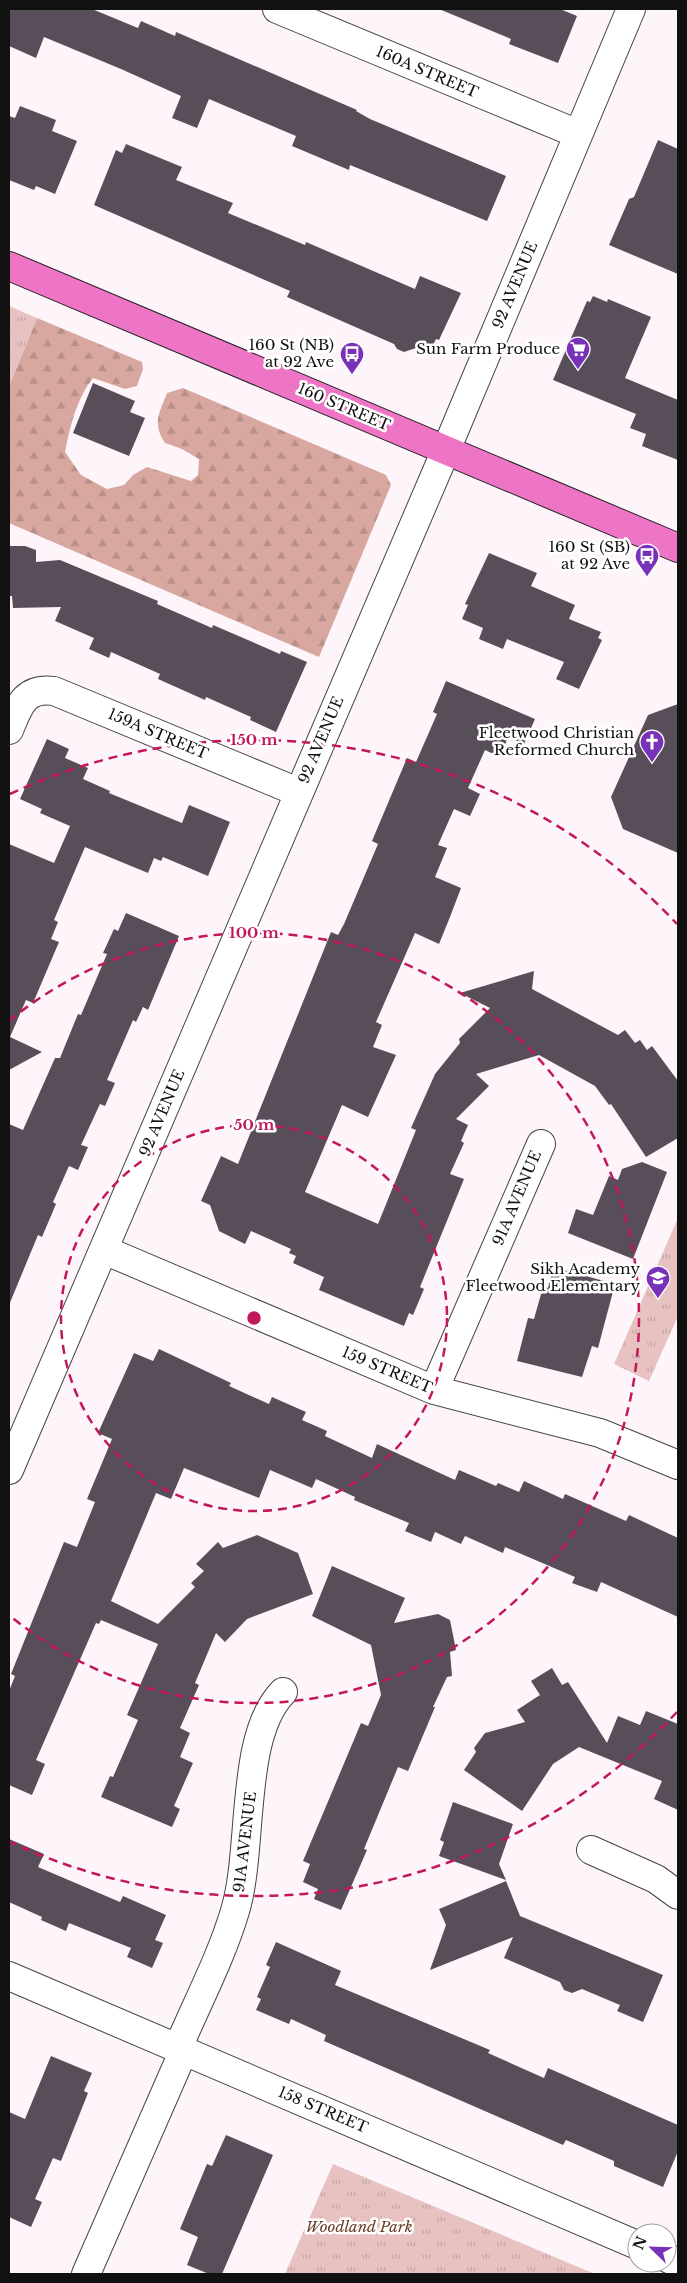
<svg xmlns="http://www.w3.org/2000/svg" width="687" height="2283" font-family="'Libre Baskerville',serif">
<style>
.forest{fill:url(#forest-firs)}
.park{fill:url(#park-tufts)}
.building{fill:#584e59}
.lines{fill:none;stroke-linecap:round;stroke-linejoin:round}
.minor-casing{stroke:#444;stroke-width:30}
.major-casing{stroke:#222;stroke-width:30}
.minor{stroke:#fff;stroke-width:28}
.major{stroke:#ee75c6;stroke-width:28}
.ring{fill:none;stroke:#c2185b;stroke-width:2.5;stroke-dasharray:9 6}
.labels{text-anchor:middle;stroke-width:5;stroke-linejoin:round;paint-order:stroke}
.street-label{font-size:15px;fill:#111;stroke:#fff}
.poi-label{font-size:15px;fill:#111;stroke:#fff;text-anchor:end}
.park-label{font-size:15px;font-style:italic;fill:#653c24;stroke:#fff}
.centre{fill:#c2185b;stroke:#fff;stroke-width:2.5}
.ring-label{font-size:15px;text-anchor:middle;font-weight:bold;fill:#c2185b;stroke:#fff;stroke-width:5;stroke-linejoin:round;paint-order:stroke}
</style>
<defs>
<pattern id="forest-firs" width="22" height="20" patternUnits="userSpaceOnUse" patternTransform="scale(1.25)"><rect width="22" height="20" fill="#d7a7a0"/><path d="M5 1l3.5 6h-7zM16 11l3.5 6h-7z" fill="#b88f89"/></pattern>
<pattern id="park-tufts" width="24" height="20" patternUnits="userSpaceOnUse" patternTransform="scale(1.25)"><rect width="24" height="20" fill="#e7c2c0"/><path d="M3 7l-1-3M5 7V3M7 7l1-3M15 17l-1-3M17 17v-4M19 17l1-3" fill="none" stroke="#c5a6a4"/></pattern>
</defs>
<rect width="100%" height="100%" fill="#fef5fb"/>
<path class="forest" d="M37,318L142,362L143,369L137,386L125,389L93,378C77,398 70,426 65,452L81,475L107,489L124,485L133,475L147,467L191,481L198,475L199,459L182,449L165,443C152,423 159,414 167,393L183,388L386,475L391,485L319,657L9,523V386Z"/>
<path class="park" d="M9,306L37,318L9,386Z
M678,1218V1316L649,1381L614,1364Z
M333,2164L595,2274H285Z"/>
<path class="building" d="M9,9H92L138,28L141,21L175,36L176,32L357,110L356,111L370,119L506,176L487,221L350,165L349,170L292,146L296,136L209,99L197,128L172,118L181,96L121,69L44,37L36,58L9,46Z
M439,9H560L577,16L558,63L509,44L511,39Z
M20,106L56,120L52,131L77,141L55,194L36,186L34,190L9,180V116L15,118Z
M658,140L678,149V274L609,245L629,199L634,197Z
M126,144L182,167L176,180L233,203L228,213L305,245L306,242L415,289L420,276L461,293L439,340L436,339L429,353L416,348L404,352L397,349L394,344L287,297L290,291L94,205L116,150L122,153Z
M593,296L607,302L608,299L651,317L625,378L678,400V460L642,446L646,434L630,428L636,414L553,380L587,301L590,302Z
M93,383L135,401L130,412L145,418L129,456L73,433Z
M9,546H25L36,550V562L60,560L158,601L157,604L212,628L213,625L280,654L281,651L307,662L276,732L250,720L251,717L206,697L205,700L158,679L160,674L111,652L109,658L89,649L94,638L55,621L61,607L13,608L12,596H9Z
M489,553L537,573L531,586L575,605L569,619L601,632L598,638L602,640L579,689L556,679L564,662L507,639L503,649L479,639L483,628L462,619L468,605L465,604Z
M446,681L535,719L524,744L508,737L500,757L485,750L468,788L480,794L470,816L454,809L438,845L447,848L435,877L461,888L450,917L439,944L415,933L376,1022L382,1025L373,1047L396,1055L368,1117L342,1105L305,1192L378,1224L416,1130L411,1128L435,1074L460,1043L459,1039L490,1008L460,993L534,971L532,989L618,1035L625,1030L635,1043L640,1040L647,1050L652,1046L678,1081V1138L646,1157L611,1104L609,1105L595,1086L539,1055L476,1074L489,1086L456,1119L468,1125L461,1141L464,1143L450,1174L464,1179L420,1287L424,1289L413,1315L409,1313L404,1326L319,1290L324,1277L293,1263L296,1256L289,1253L291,1249L251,1231L245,1244L219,1231L210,1205L201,1201L221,1156L238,1164L331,932L338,935L344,924L378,844L372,841L396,784L407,758L416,762L437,714L433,712Z
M678,704V853L623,829L611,797L648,715Z
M47,739L69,749L65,758L88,768L83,779L110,791L109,793L182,823L189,805L230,822L208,876L163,857L161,861L154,858L148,873L85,847L54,920L58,922L51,939L59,942L33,1003L26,1000L10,1037L42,1052L9,1070V844L54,863L70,826L40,813L42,809L20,799Z
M126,913L179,936L148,1010L143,1007L136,1022L133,1020L107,1080L115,1083L105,1106L100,1104L81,1145L88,1147L78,1170L69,1166L53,1202L56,1204L42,1237L38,1235L9,1305V1124L23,1130L55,1058H60L78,1014L81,1015L107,954L103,953L114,929L118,931Z
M642,1162L667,1172L633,1259L568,1233L576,1209L593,1215L609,1176L618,1180L622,1169Z
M553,1267L615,1284L598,1348L592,1346L582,1377L517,1361L528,1318L534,1319L543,1287L548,1288Z
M159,1349L231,1383L229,1386L269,1404L272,1397L306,1412L302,1420L327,1431L325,1436L372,1458L377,1444L455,1480L459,1470L496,1486L498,1483L519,1492L524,1481L563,1499L565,1494L626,1521L629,1515L678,1538V1617L601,1582L597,1592L572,1583L575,1577L505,1547L503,1553L465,1536L461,1544L435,1532L431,1542L405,1531L409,1523L354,1500L355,1497L316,1479L312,1488L270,1470L259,1498L184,1468L171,1499L156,1493L111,1601L158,1624L195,1587L191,1583L204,1571L196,1564L218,1542L223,1548L257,1535L298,1553L313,1594L247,1619L225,1642L216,1633L195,1683L199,1685L180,1728L190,1733L180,1757L193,1763L174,1806L180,1809L172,1827L101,1797L110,1776L113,1777L138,1720L127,1715L158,1644L101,1620L99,1624L96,1623L36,1760L45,1764L32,1795L9,1785V1691L15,1676L11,1674L64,1542L77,1547L95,1502L87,1499L112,1439L98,1433L134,1353L153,1361Z
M332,1566L405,1598L394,1623L438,1614L450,1620L456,1650L450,1652L452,1676L447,1677L433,1707H435L408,1771L398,1767L364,1849L367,1850L341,1910L314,1899L318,1889L303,1882L310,1864L303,1861L361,1723L368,1726L381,1695L371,1645L312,1616Z
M552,1668L562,1685L568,1682L607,1743L618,1716L640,1725L646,1711L678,1724V1810L654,1799L662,1781L579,1747L553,1764L522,1811L464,1770L476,1752L474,1748L485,1733L525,1722L517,1710L540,1695L531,1681Z
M453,1802L513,1824L499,1864L506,1880L439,1856L444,1842L440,1840Z
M9,1839L44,1854L38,1867L120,1902L123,1896L166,1915L155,1940L163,1943L152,1968L127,1957L131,1948L69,1923L66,1931L41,1920L42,1917L9,1902Z
M506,1881L520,1916L663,1975L643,2022L617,2011L620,2005L582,1989L572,1993L564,1990L560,1982L504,1958L513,1937L430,1970L446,1925L439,1909Z
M276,1942L341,1971L335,1985L490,2050L488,2053L544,2078L548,2068L678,2125V2151L663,2187L614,2166V2161L566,2140L563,2145L324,2041L326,2035L291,2019L289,2024L256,2010L261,1999L257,1997L270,1967L266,1965Z
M51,2056L92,2073L84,2091L88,2093L61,2161L53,2158L35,2199L42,2202L31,2227L9,2217V2112L25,2119Z
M226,2135L273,2155L222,2274H209L187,2265L198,2237L180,2229L207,2164L212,2166Z"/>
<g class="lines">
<defs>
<path id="minor" d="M277,9L578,134
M9,730C19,706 24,687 54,691L298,792
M104,1250L434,1390L600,1433L678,1465
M434,1390L541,1144
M9,1470L446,450L631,9
M591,1850L656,1879L678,1895
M9,1976L637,2245
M178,2048C197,2003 221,1958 235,1911C254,1848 239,1737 283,1692
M667,2258L678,2263
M86,2274L184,2050"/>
<path id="major" d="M9,266L678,548"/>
</defs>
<use href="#minor" class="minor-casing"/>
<use href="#major" class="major-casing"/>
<use href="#minor" class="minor"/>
<use href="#major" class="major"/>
</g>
<g class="ring">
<circle cx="254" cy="1318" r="193"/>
<path d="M9 1021A385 385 0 1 1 9 1615"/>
<path d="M677 1712A578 578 0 0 1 10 1842M10 794A578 578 0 0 1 677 924"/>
</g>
<defs>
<symbol id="supermarket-pin" viewBox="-11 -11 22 30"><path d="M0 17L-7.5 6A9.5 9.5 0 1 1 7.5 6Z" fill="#7832b7" stroke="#fff"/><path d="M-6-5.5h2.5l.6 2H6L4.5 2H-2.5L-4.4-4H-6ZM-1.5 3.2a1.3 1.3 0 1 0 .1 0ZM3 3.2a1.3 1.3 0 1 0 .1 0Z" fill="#fff"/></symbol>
<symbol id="bus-pin" viewBox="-11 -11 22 30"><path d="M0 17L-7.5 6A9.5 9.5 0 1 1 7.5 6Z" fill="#7832b7" stroke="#fff"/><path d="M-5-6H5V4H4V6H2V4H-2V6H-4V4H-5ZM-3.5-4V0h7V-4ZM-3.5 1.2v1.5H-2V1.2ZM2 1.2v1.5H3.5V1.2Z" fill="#fff"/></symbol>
<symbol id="church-pin" viewBox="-11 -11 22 30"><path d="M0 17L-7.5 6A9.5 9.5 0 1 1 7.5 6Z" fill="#7832b7" stroke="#fff"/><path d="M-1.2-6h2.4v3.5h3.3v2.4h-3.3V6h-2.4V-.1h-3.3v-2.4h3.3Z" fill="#fff"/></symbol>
<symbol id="school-pin" viewBox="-11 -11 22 30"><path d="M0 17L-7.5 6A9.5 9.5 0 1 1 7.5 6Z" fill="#7832b7" stroke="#fff"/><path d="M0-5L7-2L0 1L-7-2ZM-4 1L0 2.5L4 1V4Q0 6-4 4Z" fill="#fff"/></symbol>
</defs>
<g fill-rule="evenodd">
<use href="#supermarket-pin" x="564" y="335" width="28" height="38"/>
<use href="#bus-pin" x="338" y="340" width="28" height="38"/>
<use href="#bus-pin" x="633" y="542" width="28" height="38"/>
<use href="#church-pin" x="638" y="728" width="28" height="38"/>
<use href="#school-pin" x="644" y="1264" width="28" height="38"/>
</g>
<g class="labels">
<g class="street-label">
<text transform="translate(427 72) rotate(23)" y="5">160A STREET</text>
<text transform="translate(515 285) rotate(-67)" y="5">92 AVENUE</text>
<text transform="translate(344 407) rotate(23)" y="5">160 STREET</text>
<text transform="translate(158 734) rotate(23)" y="5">159A STREET</text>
<text transform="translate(321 740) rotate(-67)" y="5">92 AVENUE</text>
<text transform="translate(162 1113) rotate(-67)" y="5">92 AVENUE</text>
<text transform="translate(517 1198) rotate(-67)" y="5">91A AVENUE</text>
<text transform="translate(387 1370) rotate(23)" y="5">159 STREET</text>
<text transform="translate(245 1842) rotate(-83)" y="5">91A AVENUE</text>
<text transform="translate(323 2110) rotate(23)" y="5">158 STREET</text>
</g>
<g class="poi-label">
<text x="334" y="350">160 St (NB)<tspan x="334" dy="17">at 92 Ave</tspan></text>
<text x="560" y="354">Sun Farm Produce</text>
<text x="630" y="552">160 St (SB)<tspan x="630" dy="17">at 92 Ave</tspan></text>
<text x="634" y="738">Fleetwood Christian<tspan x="634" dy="17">Reformed Church</tspan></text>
<text x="640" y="1274">Sikh Academy<tspan x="640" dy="17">Fleetwood Elementary</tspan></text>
</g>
<g class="park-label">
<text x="359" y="2232">Woodland Park</text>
</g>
</g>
<circle cx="254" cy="1318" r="8" class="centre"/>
<g class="ring-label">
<text x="254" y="745">150 m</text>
<text x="254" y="938">100 m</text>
<text x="254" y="1130">50 m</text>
</g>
<rect width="687" height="2283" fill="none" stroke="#111111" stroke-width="20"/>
<g transform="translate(652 2248) rotate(293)"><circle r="24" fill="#ffffff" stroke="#a0a0a0"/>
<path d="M0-4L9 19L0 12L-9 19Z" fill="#7832b7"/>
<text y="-8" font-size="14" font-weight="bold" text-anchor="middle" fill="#111111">N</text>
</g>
</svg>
